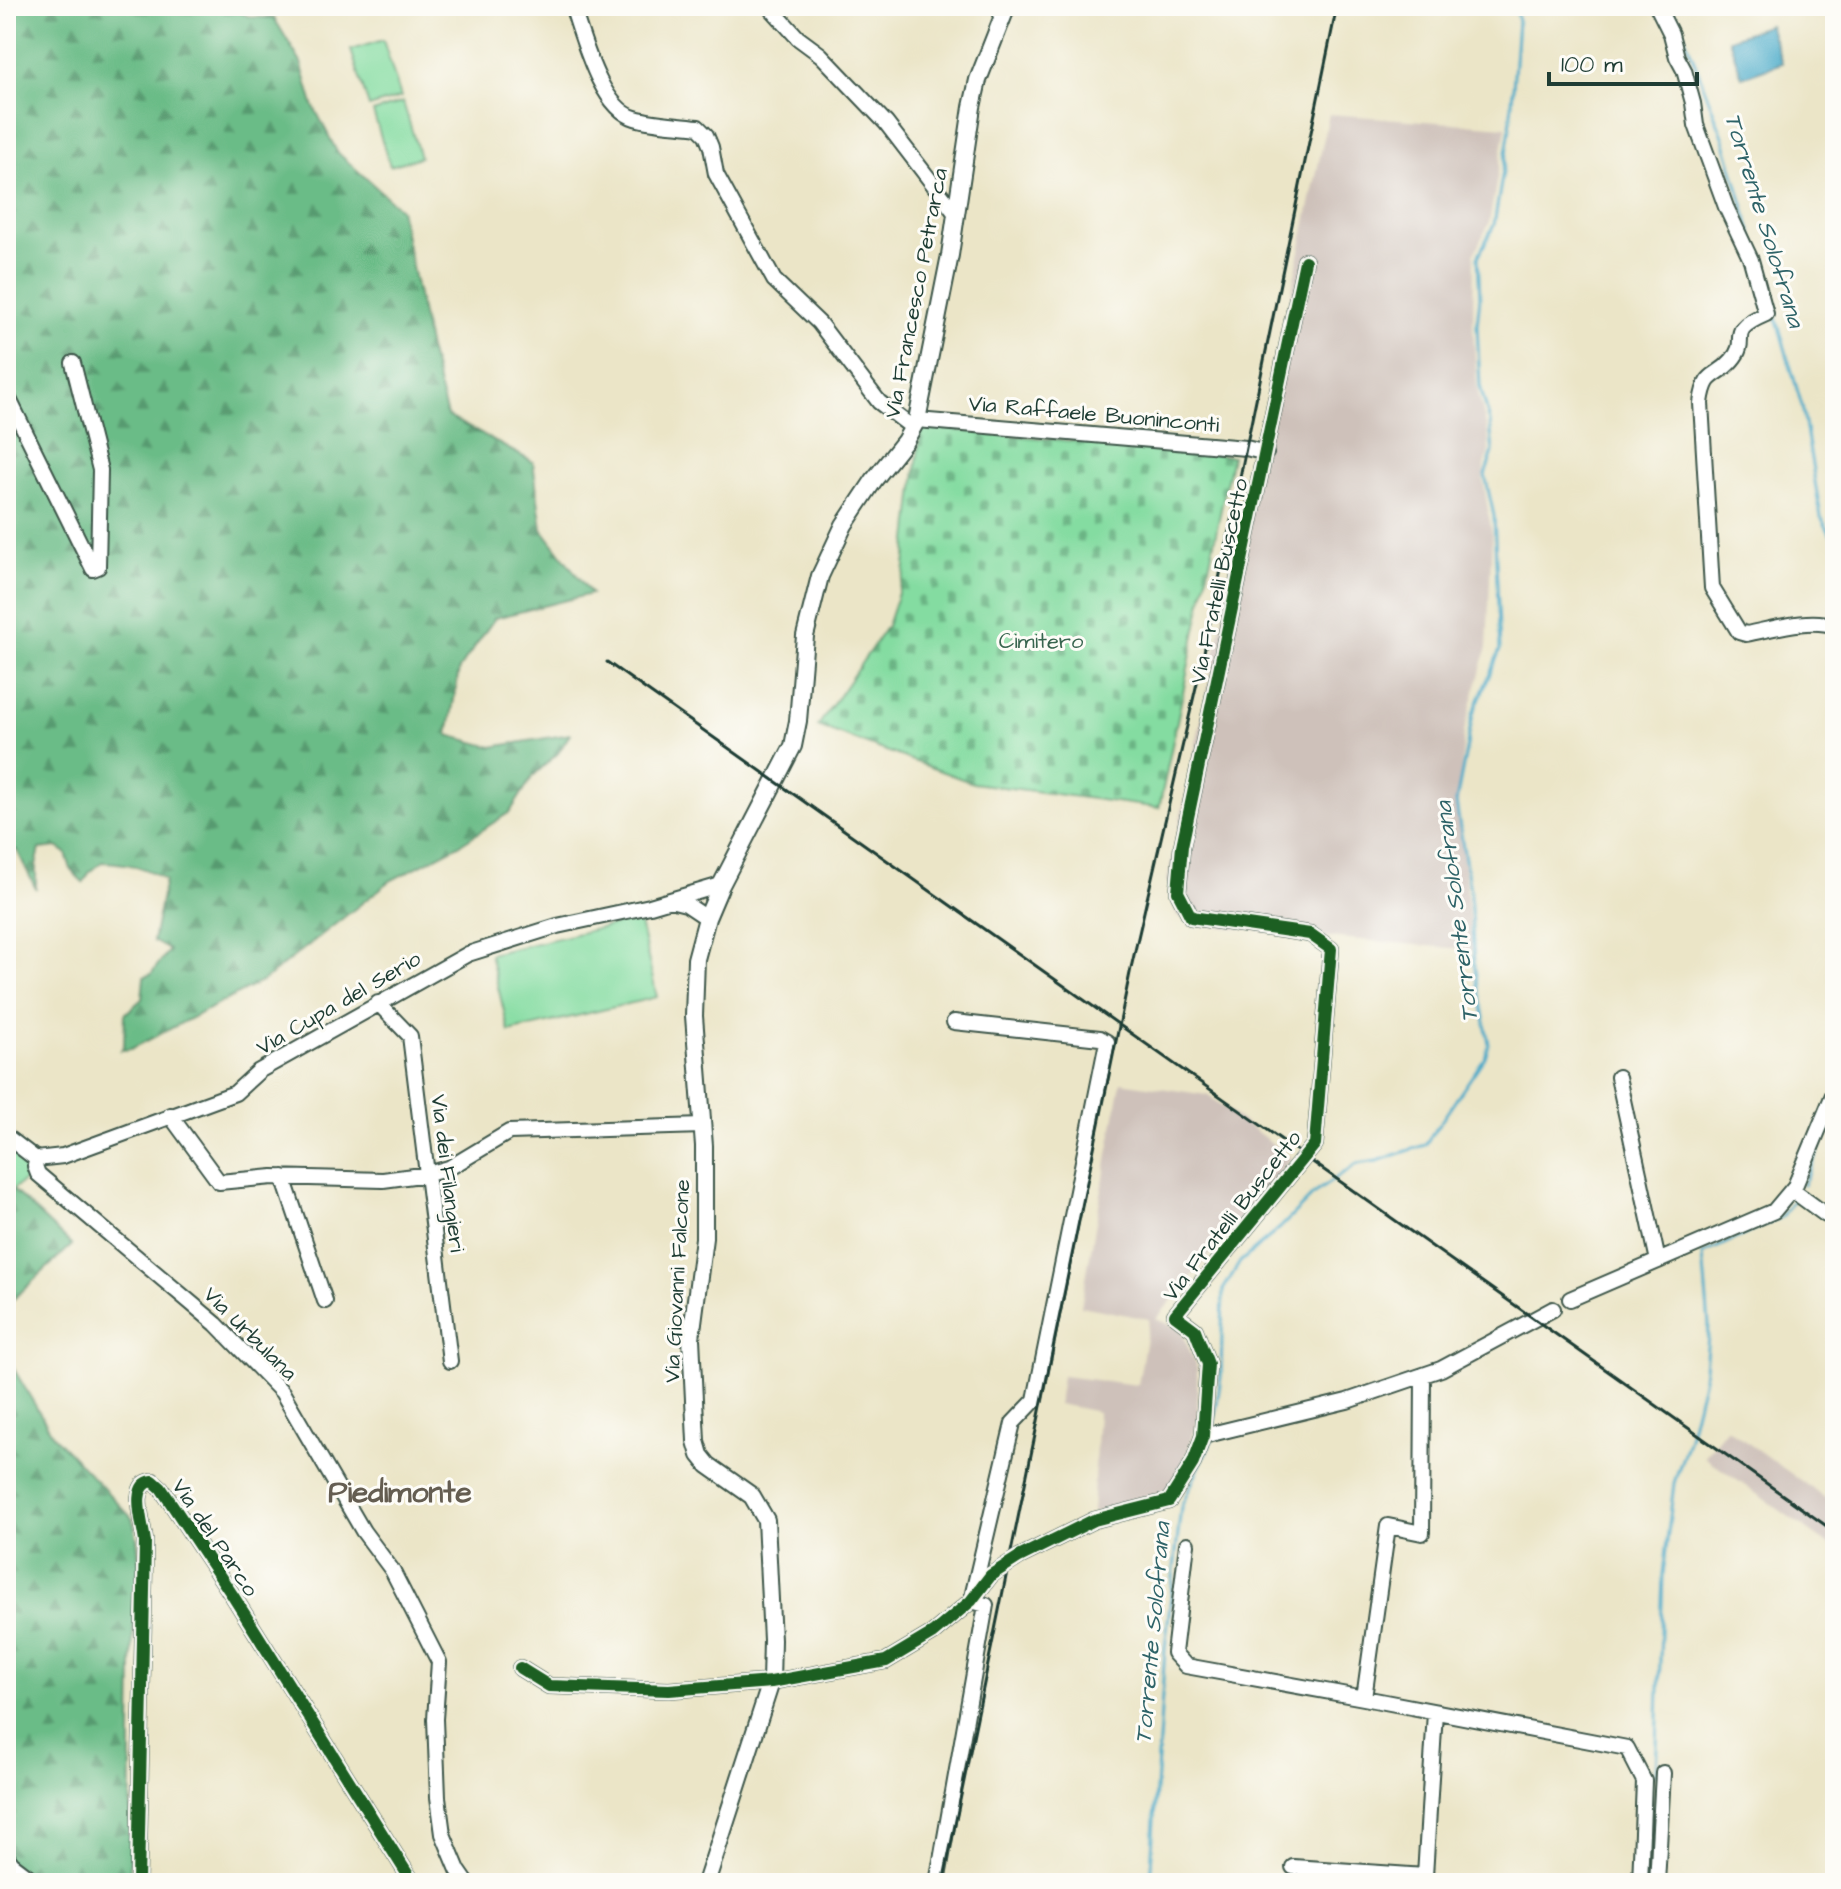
<svg xmlns="http://www.w3.org/2000/svg" width="1841" height="1889" font-family="'Architects Daughter',sans-serif">
<style>
.industrial{fill:#cec1ba}
.green{fill:#84dca1;stroke:#528c6a;stroke-width:2}
.forest{fill:url(#forest-firs);stroke:#457c5e;stroke-width:2}
.cemetery{fill:url(#cemetery-stones);stroke:#528c6a;stroke-width:2}
.water{fill:#4aaac9;stroke:#34747e;stroke-width:2}
.lines{fill:none;stroke-linecap:round;stroke-linejoin:round}
.stream{stroke:#4aaac9;stroke-width:3}
.minor-casing{stroke:#3e564a;stroke-width:18}
.major-casing{stroke:#3e564a;stroke-width:20}
.minor{stroke:#fff;stroke-width:14}
.major{stroke:#fff;stroke-width:16}
.rail{stroke:#1f3d34;stroke-width:3}
.cycleway-casing{stroke:#fdfcf7;stroke-width:17}
.cycleway{stroke:#1b5e20;stroke-width:12}
.labels{text-anchor:middle;stroke-width:6;stroke-linejoin:round;paint-order:stroke}
.street-label{font-size:22px;fill:#1f3d34;stroke:#fdfcf7}
.park-label{font-size:22px;fill:#38654f;stroke:#fdfcf7}
.water-label{font-size:24px;font-style:italic;fill:#2e6368;stroke:#fdfcf7}
.district-label{font-size:30px;font-weight:bold;fill:#645d51;stroke:#fdfcf7}
</style>
<defs>
<pattern id="forest-firs" width="22" height="20" patternUnits="userSpaceOnUse" patternTransform="scale(2)"><rect width="22" height="20" fill="#6bbc87"/><path d="M5 1l3.5 6h-7zM16 11l3.5 6h-7z" fill="#579a6f"/></pattern>
<pattern id="cemetery-stones" width="16" height="16" patternUnits="userSpaceOnUse" patternTransform="scale(2)"><rect width="16" height="16" fill="#84dca1"/><path d="M2 7V4a2 2 0 0 1 4 0v3zM10 15v-3a2 2 0 0 1 4 0v3z" fill="#6bb484"/></pattern>
</defs>
<rect width="100%" height="100%" fill="#fdfcf7"/>
<filter id="ink" filterUnits="userSpaceOnUse"><feTurbulence type="fractalNoise" baseFrequency=".0125" numOctaves="2"/><feDisplacementMap in="SourceGraphic" scale="16" xChannelSelector="R" yChannelSelector="G"/><feConvolveMatrix kernelMatrix="1 2 1 2 8 2 1 2 1" color-interpolation-filters="sRGB"/></filter>
<filter id="wash" filterUnits="userSpaceOnUse"><feTurbulence type="fractalNoise" baseFrequency=".006" numOctaves="4" result="noise"/><feDisplacementMap in="SourceGraphic" scale="32" xChannelSelector="R" yChannelSelector="G"/><feGaussianBlur stdDeviation="1.8" result="paint"/><feColorMatrix in="noise" values="0 0 0 0 0 0 0 0 0 0 0 0 0 0 0 0 0 1.4 0 .05"/><feComposite in="paint" operator="in"/></filter>
<g filter="url(#wash)">
<rect width="100%" height="100%" fill="#ebe5c7"/>
<path class="industrial" d="M1329,114L1506,127L1489,223L1474,254L1473,328L1477,388L1488,434L1489,454L1484,464L1483,481L1492,534L1487,647L1464,732L1458,805L1472,950L1208,926L1177,917L1167,881Z
M1121,1082L1207,1095L1292,1158L1156,1319L1181,1330L1197,1368L1198,1420L1182,1469L1165,1492L1092,1513L1098,1412L1058,1404L1062,1376L1138,1385L1149,1319L1081,1306Z
M1727,1428L1835,1505V1549L1704,1457Z"/>
<path class="green" d="M383,40L401,97L369,107L351,50Z
M403,102L420,157L390,166L373,112Z
M639,919L657,997L509,1032L490,954Z
M6,1144L27,1162L30,1170L25,1180L6,1194Z"/>
<path class="forest" d="M6,6H226L250,17L274,18L301,63L313,105L337,152L400,209L429,349L447,416L533,462L542,529L591,594L495,618L459,669L448,735L492,747L570,734L558,753L533,776L510,812L459,845L390,881L263,981L131,1049L121,1050L124,1045L125,1014L142,999L144,977L151,974L169,950L153,941L165,880C144,866 127,863 102,862L89,873L83,883L71,869L66,853L57,847L40,849L36,865V889L17,850L6,848Z
M12,1189L72,1245L6,1306V1194Z
M6,1356L54,1437L132,1518C145,1555 135,1597 133,1635C130,1718 131,1800 130,1883H6Z"/>
<path class="cemetery" d="M921,427L1232,456L1159,808L973,783L818,726L887,626L904,575Z"/>
<path class="water" d="M1769,25L1782,63L1742,77L1729,39Z"/>
<g class="lines">
<path class="stream" d="M1670,6L1683,32L1724,139L1802,406L1821,517L1835,542
M1803,1185L1835,1112
M1213,1428L1221,1377L1223,1290L1240,1262L1280,1228L1317,1191L1357,1164L1377,1161L1425,1145L1485,1057L1489,1044L1474,964L1470,891L1456,802L1473,714L1500,650L1494,516L1485,475L1493,452L1490,422L1480,386L1477,325L1480,297L1478,257L1494,225L1510,129L1518,21L1515,6
M1656,1775L1663,1574L1674,1483L1688,1441L1704,1378L1709,1326L1703,1254L1782,1217L1795,1198
M1150,1883L1165,1648L1181,1507L1212,1439"/>
</g>
</g>
<g filter="url(#ink)">
<g class="lines">
<defs>
<path id="minor" d="M572,6C583,37 600,108 635,118C655,124 678,124 698,127L706,135L711,147L716,174L774,280L819,323L879,402L913,428
M769,6L798,38L821,55L886,123L956,214
M1657,6L1671,34L1677,57L1684,70L1693,103L1696,125L1726,207L1751,260L1766,314C1722,333 1752,337 1732,360C1715,380 1706,369 1701,403L1712,588L1739,632L1746,634C1773,629 1809,617 1835,626
M6,393L93,569L98,567L100,470L73,363
M917,420L1246,448L1266,453
M670,900L686,904L707,918
M378,1003L410,1036L450,1361
M954,1022L1100,1038L1107,1042L1035,1400L1013,1423L972,1597
M1618,1077L1658,1261
M170,1115L219,1182L273,1177L383,1180L428,1174L449,1168L509,1132L703,1126
M6,1136L36,1159
M36,1159L35,1166L38,1174L216,1324L282,1392L363,1531L392,1570L439,1662L435,1719L438,1797L443,1834L458,1870L467,1883
M36,1159L63,1156L235,1093L259,1071L468,954L557,926L650,906L721,885
M283,1177L325,1301
M1792,1190L1826,1215L1835,1213
M1570,1299L1774,1211L1795,1186L1835,1090
M1423,1375L1422,1533L1388,1526L1364,1698L1627,1748L1644,1781L1640,1883
M1203,1436L1347,1401L1441,1369L1553,1309
M1187,1544L1174,1653L1186,1666L1364,1698
M520,1668L549,1686L669,1690L771,1682L886,1661L933,1633L971,1601L991,1575L1019,1557L1094,1520L1169,1501L1193,1463L1203,1436L1208,1364L1195,1330L1175,1315L1315,1144L1331,949L1310,934L1191,917L1178,892L1182,846L1305,261
M6,1856L12,1864L37,1883
M1293,1867L1425,1876L1435,1712
M138,1883L145,1542C143,1523 129,1484 153,1481L161,1488L233,1596L413,1883
M937,1883L986,1605L971,1601
M1657,1883L1663,1773"/>
<path id="major" d="M706,1883L771,1682L772,1640L766,1520L752,1496L708,1465L700,1455L696,1441L691,1338L704,1238V1146L694,1016L696,959L707,918L721,885L793,746L798,721L805,636L820,576L844,525L874,480L905,441L917,420L950,255L972,107L978,80L1007,6"/>
</defs>
<use href="#minor" class="minor-casing"/>
<use href="#major" class="major-casing"/>
<use href="#minor" class="minor"/>
<use href="#major" class="major"/>
<path class="rail" d="M607,662L1835,1532
M943,1883L1131,968L1203,657L1337,6"/>
<defs>
<path id="cycleway" d="M520,1668L549,1686L669,1690L771,1682L886,1661L933,1633L971,1601L991,1575L1019,1557L1094,1520L1169,1501L1193,1463L1203,1436L1208,1364L1195,1330L1175,1315L1315,1144L1331,949L1310,934L1191,917L1178,892L1182,846L1305,261
M138,1883L145,1542C143,1523 129,1484 153,1481L161,1488L233,1596L413,1883"/>
</defs>
<use href="#cycleway" class="cycleway-casing"/>
<use href="#cycleway" class="cycleway"/>
</g>
</g>
<g class="labels">
<g class="street-label">
<text transform="translate(915 293) rotate(-79)" y="8">Via Francesco Petrarca</text>
<text transform="translate(1094 413) rotate(5)" y="8">Via Raffaele Buoninconti</text>
<text transform="translate(1218 581) rotate(-78)" y="8">Via Fratelli Buscetto</text>
<text transform="translate(338 1002) rotate(-30)" y="8">Via Cupa del Serio</text>
<text transform="translate(449 1173) rotate(83)" y="8">Via dei Filangieri</text>
<text transform="translate(1231 1215) rotate(-52)" y="8">Via Fratelli Buscetto</text>
<text transform="translate(676 1281) rotate(-87)" y="8">Via Giovanni Falcone</text>
<text transform="translate(251 1333) rotate(45)" y="8">Via Urbulana</text>
<text transform="translate(216 1537) rotate(56)" y="8">Via del Parco</text>
</g>
<g class="park-label">
<text x="1041" y="648">Cimitero</text>
</g>
<g class="water-label">
<text transform="translate(1765 220) rotate(73)" y="8">Torrente Solofrana</text>
<text transform="translate(1456 912) rotate(-97)" y="8">Torrente Solofrana</text>
<text transform="translate(1152 1633) rotate(-85)" y="8">Torrente Solofrana</text>
</g>
<g class="district-label">
<text x="400" y="1502">Piedimonte</text>
</g>
</g>
<rect width="1841" height="1889" fill="none" stroke="#fdfcf7" stroke-width="32"/>
<path d="M1549 72v12h148v-12" fill="none" stroke="#1f3d34" stroke-width="4"/>
<text x="1561" y="72" font-size="24" fill="#1f3d34" stroke="#fdfcf7" stroke-width="6" paint-order="stroke">100 m</text>
</svg>
